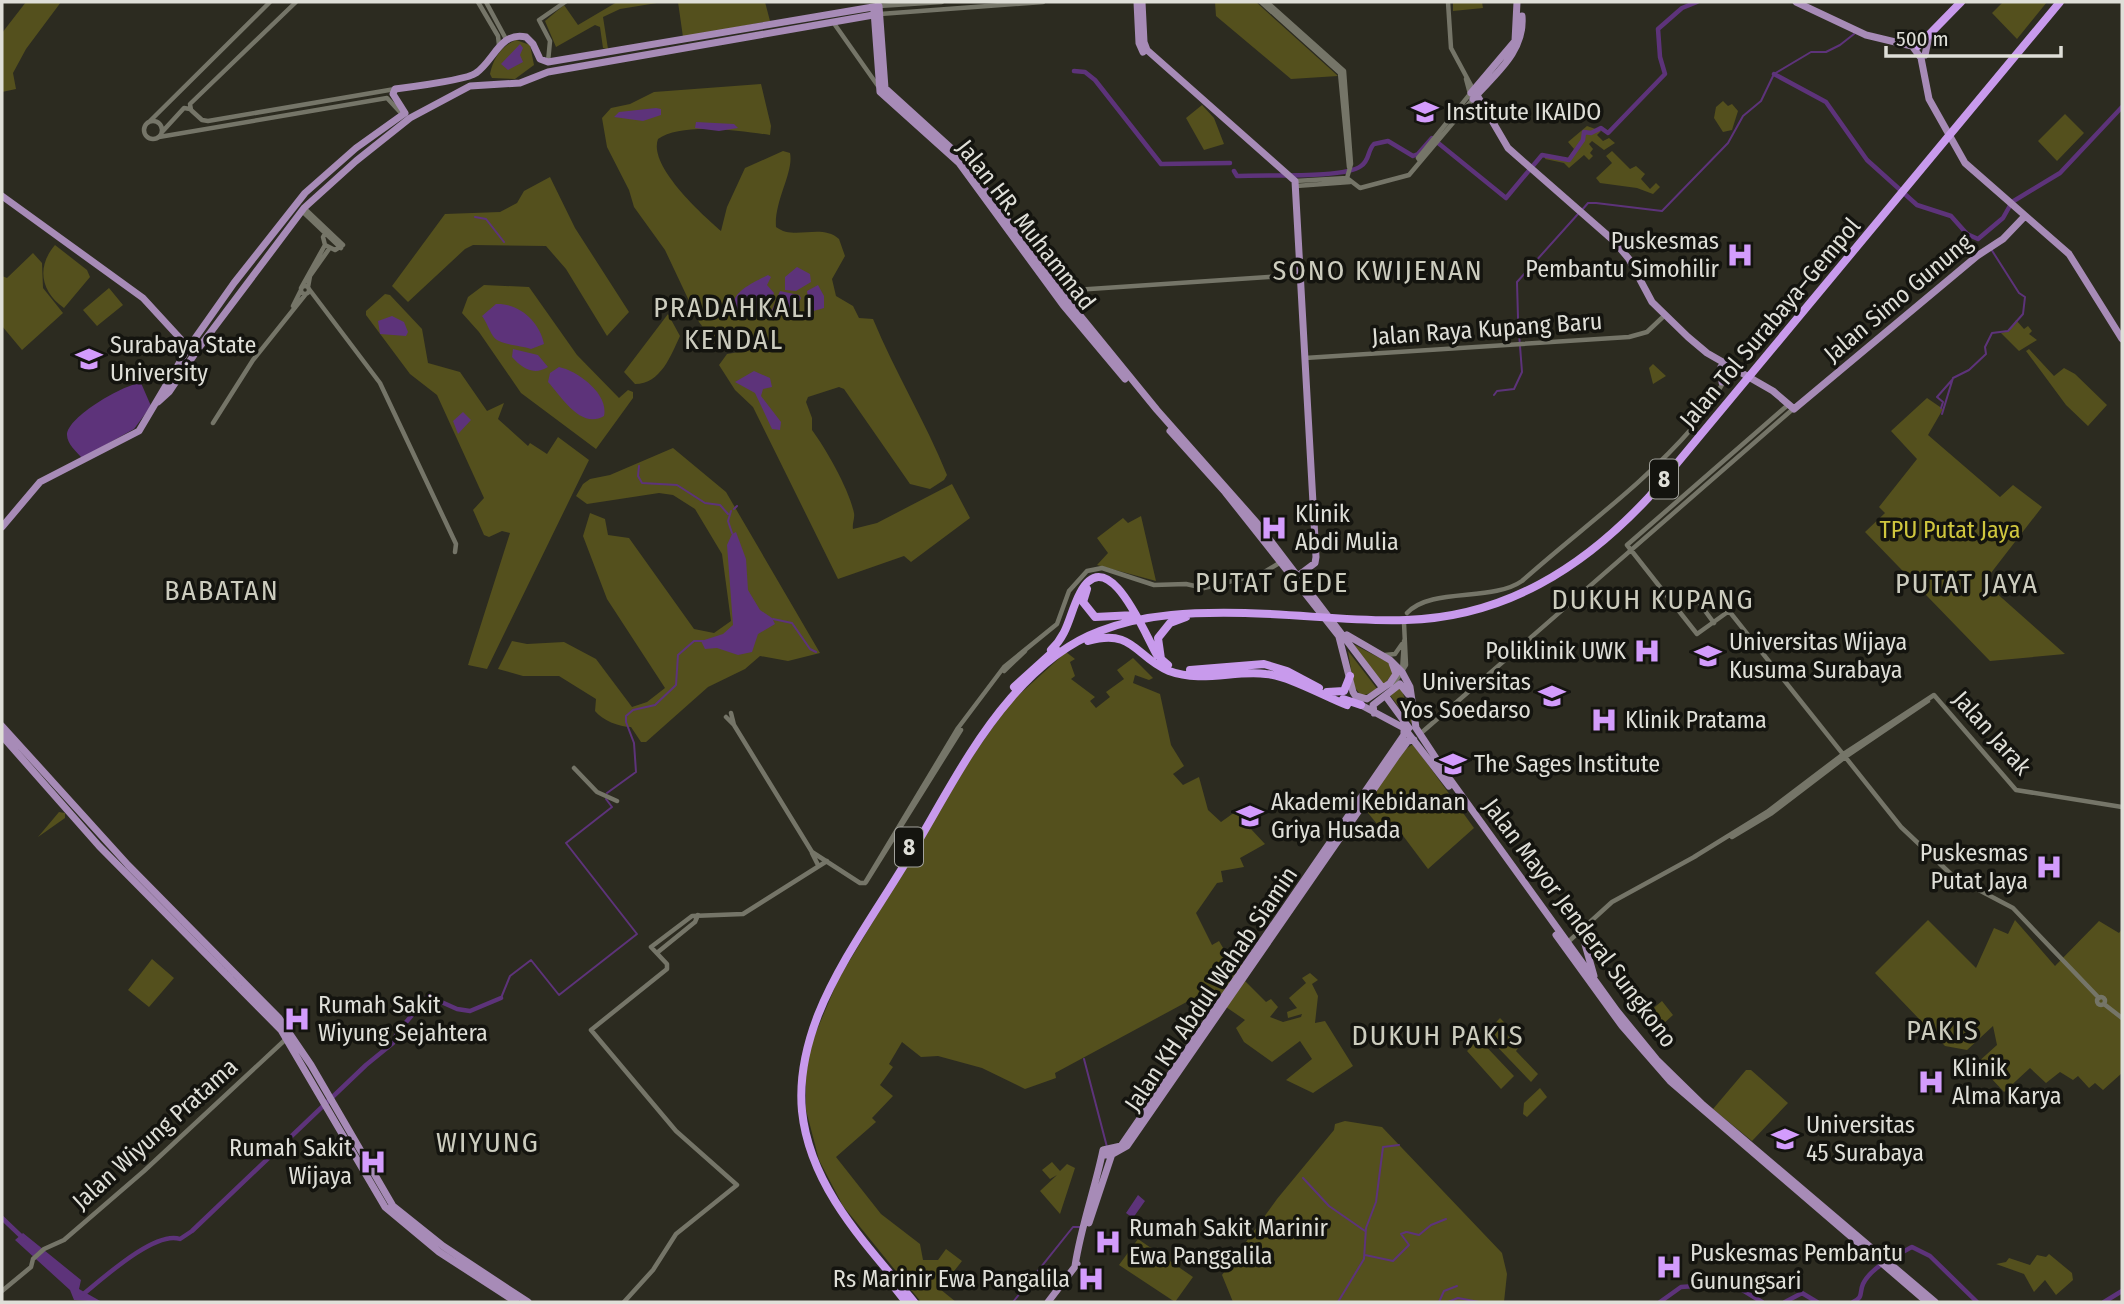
<svg xmlns="http://www.w3.org/2000/svg" width="2124" height="1304" font-family="'Fira Sans Condensed',sans-serif">
<style>
.green{fill:#54501d}
.water{fill:#5d337a}
.lines{fill:none;stroke-linecap:round;stroke-linejoin:round}
.stream{stroke:#5d337a;stroke-width:2}
.river{stroke:#5d337a;stroke-width:4.5}
.minor{stroke:#757568;stroke-width:4.5}
.major{stroke:#a78bb7;stroke-width:7}
.highway{stroke:#c89aec;stroke-width:8}
.labels{text-anchor:middle;stroke-width:7;stroke-linejoin:round;paint-order:stroke}
.shield{fill:#14140f;stroke:#a2a29c;stroke-width:2}
.shield-label{font-size:23px;font-weight:bold;fill:#dfdfd8}
.poi-label{font-size:24px;fill:#dfdfd8;stroke:#14140f;text-anchor:start}
.street-label{font-size:24px;fill:#dfdfd8;stroke:#14140f}
.park-label{font-size:24px;fill:#cfc63e;stroke:#14140f}
.quarter-label{font-size:28px;letter-spacing:2px;fill:#ccccbe;stroke:#14140f}
</style>
<rect width="100%" height="100%" fill="#2c2b20"/>
<path class="green" d="M26,2H61L26,49L13,73L16,89L2,92V33Z
M617,2H663L620,9L603,17L608,49L603,48L600,27L595,25L556,47L545,21L564,5L578,25Z
M678,2H765L770,21L683,37Z
M1215,2H1256L1338,76L1291,79L1216,16Z
M1453,2H1482L1483,8L1453,11Z
M2003,2H2047L2017,39L1992,13Z
M516,40L530,45L534,65L515,79L492,78L490,74C493,59 501,46 516,40Z
M761,84L771,126L770,135C742,131 681,122 658,139C648,166 702,214 721,231L727,207L745,168L783,151L790,153C794,172 774,201 776,227C794,241 821,223 839,239L845,256L832,279L836,296L853,306L859,318L873,319C895,372 925,421 947,475L944,480L930,489L910,484L844,389L839,387L808,397L806,402L812,418V430C826,449 849,489 854,513C855,519 852,523 853,529L877,523L952,484L970,518L911,562L904,556L838,579L753,407L735,390L719,365L727,354L757,349L721,346L714,342L699,322L665,250L634,207L629,190L607,147L602,118L611,108L630,104L654,92Z
M1723,101L1728,106L1732,104L1738,111L1732,130L1723,132L1714,118L1716,107Z
M1202,105L1214,118L1224,144L1204,150L1186,118Z
M2065,114L2084,133L2057,161L2038,141Z
M1587,126L1601,131L1597,135L1603,141L1609,138L1615,143L1604,150L1592,141L1589,144L1593,149L1590,153L1593,156L1589,160L1584,155L1569,168L1564,163L1545,159L1546,154L1567,159L1574,149L1568,142Z
M1612,151L1630,169L1636,166L1645,174L1641,179L1650,189L1656,183L1660,187L1653,194L1637,188L1600,183L1596,178L1612,163L1606,156Z
M550,177L575,228L629,312L607,336L566,269L546,246L473,245L465,249L408,302L392,286L445,214L500,212L517,203L524,191Z
M55,245L87,270L90,277L64,308C41,292 36,267 55,245Z
M33,253L42,263L43,288L63,313L22,350L2,326V276L7,278Z
M484,285L529,287L577,355L619,398L628,390L633,392V398L596,449L521,393L479,332L462,313L468,297Z
M109,288L123,305L97,326L83,310Z
M385,294L390,295L422,329L428,363L460,372L487,411L504,403L498,419L528,446L530,443L547,454L558,437L589,460L487,669L468,665L510,533L502,531L489,537L484,535L473,510L484,498L437,395L410,374L366,315V311Z
M668,314L680,336C671,355 661,384 635,384L624,372Z
M2016,320L2024,329L2028,326L2032,331L2029,334L2037,340L2019,351L2001,333L2009,331Z
M2029,349L2054,376L2064,368L2075,374L2107,405L2088,426L2066,405L2026,351Z
M1653,364L1666,376L1653,384L1649,368Z
M1927,398L1943,409L1928,435L2000,497L2013,485L2042,507L1984,582L2065,654L1990,661L1865,532L1885,513L1879,507L1917,459L1891,431Z
M673,448L726,492L820,653L788,661L760,656L745,669L708,687L646,742H641L631,727C619,727 602,720 595,711L596,699L559,676H523L498,669L512,641L527,644L564,642L596,659L632,707L647,702L665,688L607,599L583,536L590,513L605,519L608,535L629,538L694,629L714,633L731,621L722,554L695,509L673,495L659,493L587,504L576,496L583,484L590,479L610,475Z
M1141,516L1156,581L1097,565L1108,553L1097,538L1123,518L1128,523Z
M1351,643L1393,665L1395,670L1383,686Z
M1348,651L1378,690L1362,696L1354,687Z
M1066,652L1075,659L1070,662L1075,676L1071,679L1095,697L1090,701L1096,708L1110,697L1106,692L1124,679L1117,670L1133,658L1153,678L1149,680L1135,675L1133,683L1160,694L1171,745L1184,766L1173,774L1183,785L1199,777L1208,810L1221,822L1235,812L1265,844L1240,858L1244,867L1221,871L1223,882L1217,883L1196,913L1212,945L1219,941L1233,965L1239,963L1243,965L1223,994L1207,991L1055,1073L1056,1078L1025,1089L982,1068L938,1056L921,1057L902,1042L889,1064L893,1067L880,1085L893,1096L872,1118L876,1122L836,1157L881,1214L920,1244L923,1260H938L946,1249L962,1261L940,1289L956,1302H921L843,1206L819,1160L806,1110V1070L811,1044L838,980L970,760L1009,704Z
M1400,684L1413,725L1389,694Z
M1413,744L1474,828L1428,869L1398,829L1389,835L1381,822L1377,824L1364,808L1403,751Z
M59,812L65,813V818L38,837Z
M1928,920L1976,968L1994,928L2008,934L2015,920L2055,966L2099,921L2119,933L2122,929V1073L2103,1090L2095,1083L2089,1088L2078,1076L2073,1080L2060,1072L2046,1083L2030,1068L2004,1092L1977,1063L1997,1045L1993,1026L1967,1050L1945,1046L1875,973Z
M152,959L174,978L149,1007L128,990Z
M1310,973L1318,980L1312,984L1318,996L1315,1023L1325,1021L1353,1066L1313,1093L1286,1080L1312,1059L1300,1041L1272,1062L1244,1042L1236,1028L1245,1020L1226,1007L1244,980L1266,1002L1271,999L1278,1007L1270,1017L1283,1022L1301,1017L1302,1014L1288,1018L1287,1012L1297,1008L1289,998L1306,983L1302,978Z
M1662,1001L1673,1015L1663,1024L1651,1010Z
M1500,1018L1523,1042L1516,1051L1538,1074L1531,1082L1485,1034Z
M1479,1039L1514,1076L1501,1089L1467,1051Z
M1746,1070H1751L1788,1103L1752,1141L1713,1109Z
M1540,1088L1547,1097L1527,1117L1523,1114L1524,1103Z
M1345,1121L1382,1127L1502,1253L1507,1274L1504,1302H1233L1222,1275L1277,1199L1334,1130L1335,1124Z
M1052,1162L1060,1171L1067,1164L1075,1168L1060,1214L1040,1191L1057,1175L1050,1179L1042,1170Z
M1138,1239L1193,1277L1175,1302L1119,1265Z
M2049,1254L2072,1273L2073,1280L2056,1295L2045,1280L2034,1292L2024,1274L1996,1264L2006,1262L2009,1258L2030,1265L2037,1255L2046,1257Z"/>
<path class="water" d="M520,44L523,48L520,55L523,62L508,70L501,64Z
M656,108L661,109V115L643,121L614,117L619,112Z
M696,122L734,124L738,128L719,131L695,128Z
M797,267L810,274L811,282L796,291L785,290V277Z
M768,275L771,277L767,285L774,293L770,305L759,308L752,315L733,312C729,292 753,283 768,275Z
M818,285L824,296V308L810,312L807,291Z
M780,291L799,295L801,298L797,306L775,314L772,310Z
M496,304C519,303 540,322 544,344L531,349C520,345 498,345 493,336C489,330 487,323 482,316Z
M392,316L404,322L408,332L406,336L380,334L378,321Z
M513,349L538,355L548,367C533,376 522,368 512,357Z
M559,367C578,371 609,394 604,416C581,430 561,396 548,382L550,373Z
M754,371L770,378L772,387L763,389L761,396L781,422L780,430L772,429L755,393L735,382Z
M141,383L151,406L134,429L82,458C77,452 67,444 67,435C67,417 124,384 141,383Z
M463,412L471,420L458,434L453,421Z
M736,532L746,559L748,590L760,610L772,618L775,624L758,634L752,652L738,655L717,648L705,649L701,641L723,634L733,625L727,545L732,534Z
M1138,1195L1145,1201L1133,1218L1126,1213Z
M23,1233L81,1280L79,1289L102,1302L74,1300L70,1290L15,1240Z"/>
<g class="lines">
<path class="stream" d="M1582,210L1588,203H1596L1662,211L1728,143L1743,116L1761,101L1774,74L1811,52H1826L1840,45L1854,34
M475,217L486,219L504,242
M1518,318L1517,282L1578,214
M1494,395L1497,391L1514,389L1522,372L1518,320
M1941,408L1943,402L1937,397L1952,380
M1942,414L1953,378L1969,370L1986,354L1985,347L1992,333L2008,331L2023,314L2025,297L2019,293L1991,249
M639,466L638,476L642,483L677,485L705,503L720,505L728,514
M734,509L737,506
M731,511L728,521L732,533
M773,619L792,623L810,649L816,652
M607,793L636,772L634,743L626,722V716L633,710L655,705L676,685L678,655L694,641H703
M501,998L510,976L531,960L559,995L637,934L566,843L612,807L606,799
M1084,1059L1107,1147
M1303,1178L1329,1206L1365,1231
M1407,1232L1419,1235L1431,1225L1446,1219
M1365,1255L1393,1261L1409,1245L1401,1234L1406,1232
M1013,1302L1073,1227H1081
M1338,1302L1364,1259L1366,1228L1376,1202L1383,1147L1399,1145
M1439,1302L1444,1291L1457,1286
M1448,1302L1458,1298L1479,1302"/>
<path class="river" d="M1074,71L1085,72L1095,80L1161,164L1230,163
M1774,74L1826,102L1867,160L1917,205L1951,216L1967,234L1978,239L2003,218L2012,202L2060,173L2122,107
M1234,171L1237,176C1263,174 1344,179 1361,166C1370,160 1367,151 1374,144L1388,141L1413,156L1418,154L1432,138L1506,198L1542,155L1569,160L1583,140L1584,132L1591,133L1601,128L1608,133L1665,74L1660,57L1658,29L1682,8L1697,2
M2,1218L24,1239
M81,1296C101,1280 155,1230 180,1239L192,1231L366,1065L393,1043L397,1033L428,996L457,1009L470,1011L501,998
M1660,1302L1681,1287L1726,1284L1736,1286L1762,1302
M1785,1302L1802,1293L1817,1302
M1853,1302C1864,1297 1859,1293 1863,1284C1871,1267 1897,1255 1912,1247L1930,1256L1977,1302
M2104,1302L2122,1291"/>
<path class="minor" d="M478,2L498,36L499,45
M486,2L506,39
M878,2L879,6L942,2
M1261,2L1340,73L1349,167
M1267,2L1344,71L1351,164L1347,178
M1448,2L1451,48L1473,89
M880,14L1043,2
M833,22L878,86
M548,62L550,41L539,20L565,2
M191,110L202,120L208,121L395,89
M191,110L190,104L296,2
M144 130a9 9 0 1 1 18 0a9 9 0 1 1-18 0Z
M149,122L270,2
M162,132L184,108L190,109
M159,137L387,98L400,112
M1420,161L1418,158L1423,152L1470,94L1466,79
M1295,181L1347,178L1360,188L1409,175L1473,99
M1296,186L1350,182
M304,208L343,245L335,250L325,245
M302,211L341,248
M301 290a4 4 0 1 1 8 0a4 4 0 1 1-8 0Z
M308,287L310,276L329,249
M301,288L325,245L323,237L327,230
M309,289L380,383L456,544L455,552
M1060,291L1299,275
M293,306L301,290
M1305,358L1629,337L1647,332L1665,315
M1789,404L1627,545L1697,634L1729,611L1901,827L1954,877L2013,908L2099,998
M213,423L253,360L305,295
M1677,609L1694,596L1714,623
M1407,613C1431,587 1492,602 1522,581C1579,530 1643,485 1693,427C1709,409 1719,388 1732,369
M1385,655L1395,654L1402,644
M1004,671L1025,651
M1402,671L1404,641
M1392,687L1406,665L1404,623
M731,713L734,725L812,852L860,883H865
M726,717L734,725
M1420,734L1793,409
M574,768L597,792L617,801
M1732,837L1772,813L1844,758L1928,701
M812,853L818,865
M1694,857L1767,812L1842,755L1934,695L2016,790L2122,807
M866,882L961,730
M865,883L958,728L1004,667L1057,624L1069,591L1087,571L1102,568L1154,585L1186,584L1204,588L1261,574L1281,562
M1568,942L1612,902L1696,856
M658,952L695,922L698,915
M2097 1001a4 4 0 1 1 8 0a4 4 0 1 1-8 0Z
M2104,1004L2122,1018
M2,1291L31,1267L33,1259L44,1249L64,1240L144,1171L286,1039
M624,1302L653,1270L676,1234L737,1185L676,1131L591,1030L667,969V964L651,947L692,916L743,914L827,861"/>
<path class="major" d="M1137,2L1139,43L1143,52
M1142,2L1144,42L1147,50L1295,181L1316,557L1315,563L1299,575
M1796,2L1866,35L1912,46L1921,58L1929,99L1965,163L2069,254L2122,339
M874,11L880,92L959,163L1063,305L1125,379
M1904,37L1923,35
M1925,55L1929,36
M1474,90L1508,148L1614,241L1629,259L1652,302L1688,337L1707,353L1773,391L1794,409L1977,256L2003,239L2025,216
M1471,93L1515,41L1517,2
M1473,99C1495,74 1525,52 1522,16
M2,196L143,298L188,347
M191,344L234,283L305,193L356,148L405,113L393,94L395,89C410,87 467,80 476,73C494,61 500,31 526,37L533,44L540,59L548,62L879,6L885,88L961,157L1060,291L1157,410L1257,523L1382,687
M1721,367L1722,382
M158,402L169,392L198,349L304,208L356,161L410,118L470,86L520,83L548,72L879,14
M1170,431L1225,492L1342,640
M2,527L40,482L139,431L187,350
M1347,635L1390,660L1402,672L1410,687L1416,728L1449,778L1617,1011L1657,1060L1703,1105L1935,1302
M1339,637L1353,692L1361,705L1404,728L1449,786
M1357,696L1367,699L1390,683L1396,674L1392,663
M1387,698L1409,728
M1374,713L1373,705L1400,684L1408,694
M2,726L128,865L279,1018L311,1065L393,1206L443,1246L528,1302
M2,736L99,846L281,1030L385,1207L439,1252L516,1302
M1581,930L1594,976
M1556,935L1622,1026L1670,1081L1927,1302
M1102,1155H1111L1127,1146L1396,757L1408,741L1414,740
M1089,1223L1112,1154
M1075,1266C1081,1226 1095,1189 1103,1150L1121,1146L1404,735V728
M1048,1302L1077,1264"/>
<path class="highway" d="M1918,46L1961,2
M1087,589L1083,602L1095,617L1135,615
M1088,641C1134,628 1135,657 1169,671C1201,683 1235,670 1266,674C1289,676 1324,696 1347,705
M1051,650C1069,633 1069,614 1080,593C1108,539 1146,637 1157,655
M1168,665L1161,659L1158,638L1170,623L1186,617
M1190,670L1264,664L1287,671L1319,688
M1014,687L1056,649
M1327,692L1344,691L1350,676
M1343,699L1361,705
M895,1288L906,1302
M914,1302C867,1245 810,1188 802,1111C799,1079 806,1046 818,1015C840,960 878,909 909,857C941,804 970,745 1011,698C1035,670 1065,644 1100,631C1146,613 1196,612 1245,613C1299,614 1353,622 1406,620C1505,617 1583,568 1649,497L2060,2"/>
</g>
<defs>
<symbol id="university-bare" viewBox="-9 -9 18 18"><path d="M0-5L7-2L0 1L-7-2ZM-4 1L0 2.5L4 1V4Q0 6-4 4Z" fill="#d39cfc" stroke="#14140f" stroke-width="2.5" paint-order="stroke"/></symbol>
<symbol id="hospital-bare" viewBox="-9 -9 18 18"><path d="M-5-5h3v3.5h4V-5h3V5h-3V1.5h-4V5h-3Z" fill="#d39cfc" stroke="#14140f" stroke-width="2.5" paint-order="stroke"/></symbol>
</defs>
<g fill-rule="evenodd">
<use href="#university-bare" x="1406" y="93" width="38" height="38"/>
<use href="#hospital-bare" x="1721" y="236" width="38" height="38"/>
<use href="#university-bare" x="70" y="340" width="38" height="38"/>
<use href="#hospital-bare" x="1255" y="509" width="38" height="38"/>
<use href="#hospital-bare" x="1628" y="632" width="38" height="38"/>
<use href="#university-bare" x="1689" y="637" width="38" height="38"/>
<use href="#university-bare" x="1533" y="677" width="38" height="38"/>
<use href="#hospital-bare" x="1585" y="701" width="38" height="38"/>
<use href="#university-bare" x="1434" y="745" width="38" height="38"/>
<use href="#university-bare" x="1231" y="797" width="38" height="38"/>
<use href="#hospital-bare" x="2030" y="848" width="38" height="38"/>
<use href="#hospital-bare" x="278" y="1000" width="38" height="38"/>
<use href="#hospital-bare" x="1912" y="1063" width="38" height="38"/>
<use href="#university-bare" x="1766" y="1120" width="38" height="38"/>
<use href="#hospital-bare" x="354" y="1143" width="38" height="38"/>
<use href="#hospital-bare" x="1089" y="1223" width="38" height="38"/>
<use href="#hospital-bare" x="1650" y="1248" width="38" height="38"/>
<use href="#hospital-bare" x="1072" y="1260" width="38" height="38"/>
</g>
<g class="labels">
<g class="shield">
<rect x="1650" y="459.5" width="28" height="39" rx="5"/>
<rect x="895" y="827.5" width="28" height="39" rx="5"/>
</g>
<g class="shield-label">
<text x="1664" y="487">8</text>
<text x="909" y="855">8</text>
</g>
<g class="poi-label">
<text x="1446" y="120">Institute IKAIDO</text>
<text x="1719" y="249" text-anchor="end">Puskesmas<tspan x="1719" dy="28">Pembantu Simohilir</tspan></text>
<text x="110" y="353">Surabaya State<tspan x="110" dy="28">University</tspan></text>
<text x="1295" y="522">Klinik<tspan x="1295" dy="28">Abdi Mulia</tspan></text>
<text x="1729" y="650">Universitas Wijaya<tspan x="1729" dy="28">Kusuma Surabaya</tspan></text>
<text x="1626" y="659" text-anchor="end">Poliklinik UWK</text>
<text x="1531" y="690" text-anchor="end">Universitas<tspan x="1531" dy="28">Yos Soedarso</tspan></text>
<text x="1625" y="728">Klinik Pratama</text>
<text x="1474" y="772">The Sages Institute</text>
<text x="1271" y="810">Akademi Kebidanan<tspan x="1271" dy="28">Griya Husada</tspan></text>
<text x="2028" y="861" text-anchor="end">Puskesmas<tspan x="2028" dy="28">Putat Jaya</tspan></text>
<text x="318" y="1013">Rumah Sakit<tspan x="318" dy="28">Wiyung Sejahtera</tspan></text>
<text x="1952" y="1076">Klinik<tspan x="1952" dy="28">Alma Karya</tspan></text>
<text x="1806" y="1133">Universitas<tspan x="1806" dy="28">45 Surabaya</tspan></text>
<text x="352" y="1156" text-anchor="end">Rumah Sakit<tspan x="352" dy="28">Wijaya</tspan></text>
<text x="1129" y="1236">Rumah Sakit Marinir<tspan x="1129" dy="28">Ewa Panggalila</tspan></text>
<text x="1690" y="1261">Puskesmas Pembantu<tspan x="1690" dy="28">Gunungsari</tspan></text>
<text x="1070" y="1287" text-anchor="end">Rs Marinir Ewa Pangalila</text>
</g>
<g class="street-label">
<text transform="translate(1026 225) rotate(52)" y="8">Jalan HR. Muhammad</text>
<text transform="translate(1898 298) rotate(-40)" y="8">Jalan Simo Gunung</text>
<text transform="translate(1770 323) rotate(-50)" y="8">Jalan Tol Surabaya–Gempol</text>
<text transform="translate(1487 329) rotate(-4)" y="8">Jalan Raya Kupang Baru</text>
<text transform="translate(1992 733) rotate(48)" y="8">Jalan Jarak</text>
<text transform="translate(1580 923) rotate(53)" y="8">Jalan Mayor Jenderal Sungkono</text>
<text transform="translate(1211 989) rotate(-56)" y="8">Jalan KH Abdul Wahab Siamin</text>
<text transform="translate(155 1134) rotate(-42)" y="8">Jalan Wiyung Pratama</text>
</g>
<g class="park-label">
<text x="1950" y="538">TPU Putat Jaya</text>
</g>
<g class="quarter-label">
<text x="1378" y="280">SONO KWIJENAN</text>
<text x="734" y="317">PRADAHKALI<tspan x="734" dy="32">KENDAL</tspan></text>
<text x="1272" y="592">PUTAT GEDE</text>
<text x="1967" y="593">PUTAT JAYA</text>
<text x="222" y="600">BABATAN</text>
<text x="1653" y="609">DUKUH KUPANG</text>
<text x="1943" y="1040">PAKIS</text>
<text x="1438" y="1045">DUKUH PAKIS</text>
<text x="488" y="1152">WIYUNG</text>
</g>
</g>
<rect width="2124" height="1304" fill="none" stroke="#dfdfd8" stroke-width="7"/>
<path d="M1886 46v10h175v-10" fill="none" stroke="#dfdfd8" stroke-width="3.5"/>
<text x="1896" y="46" font-size="21" fill="#dfdfd8" stroke="#14140f" stroke-width="5" paint-order="stroke">500 m</text>
</svg>
